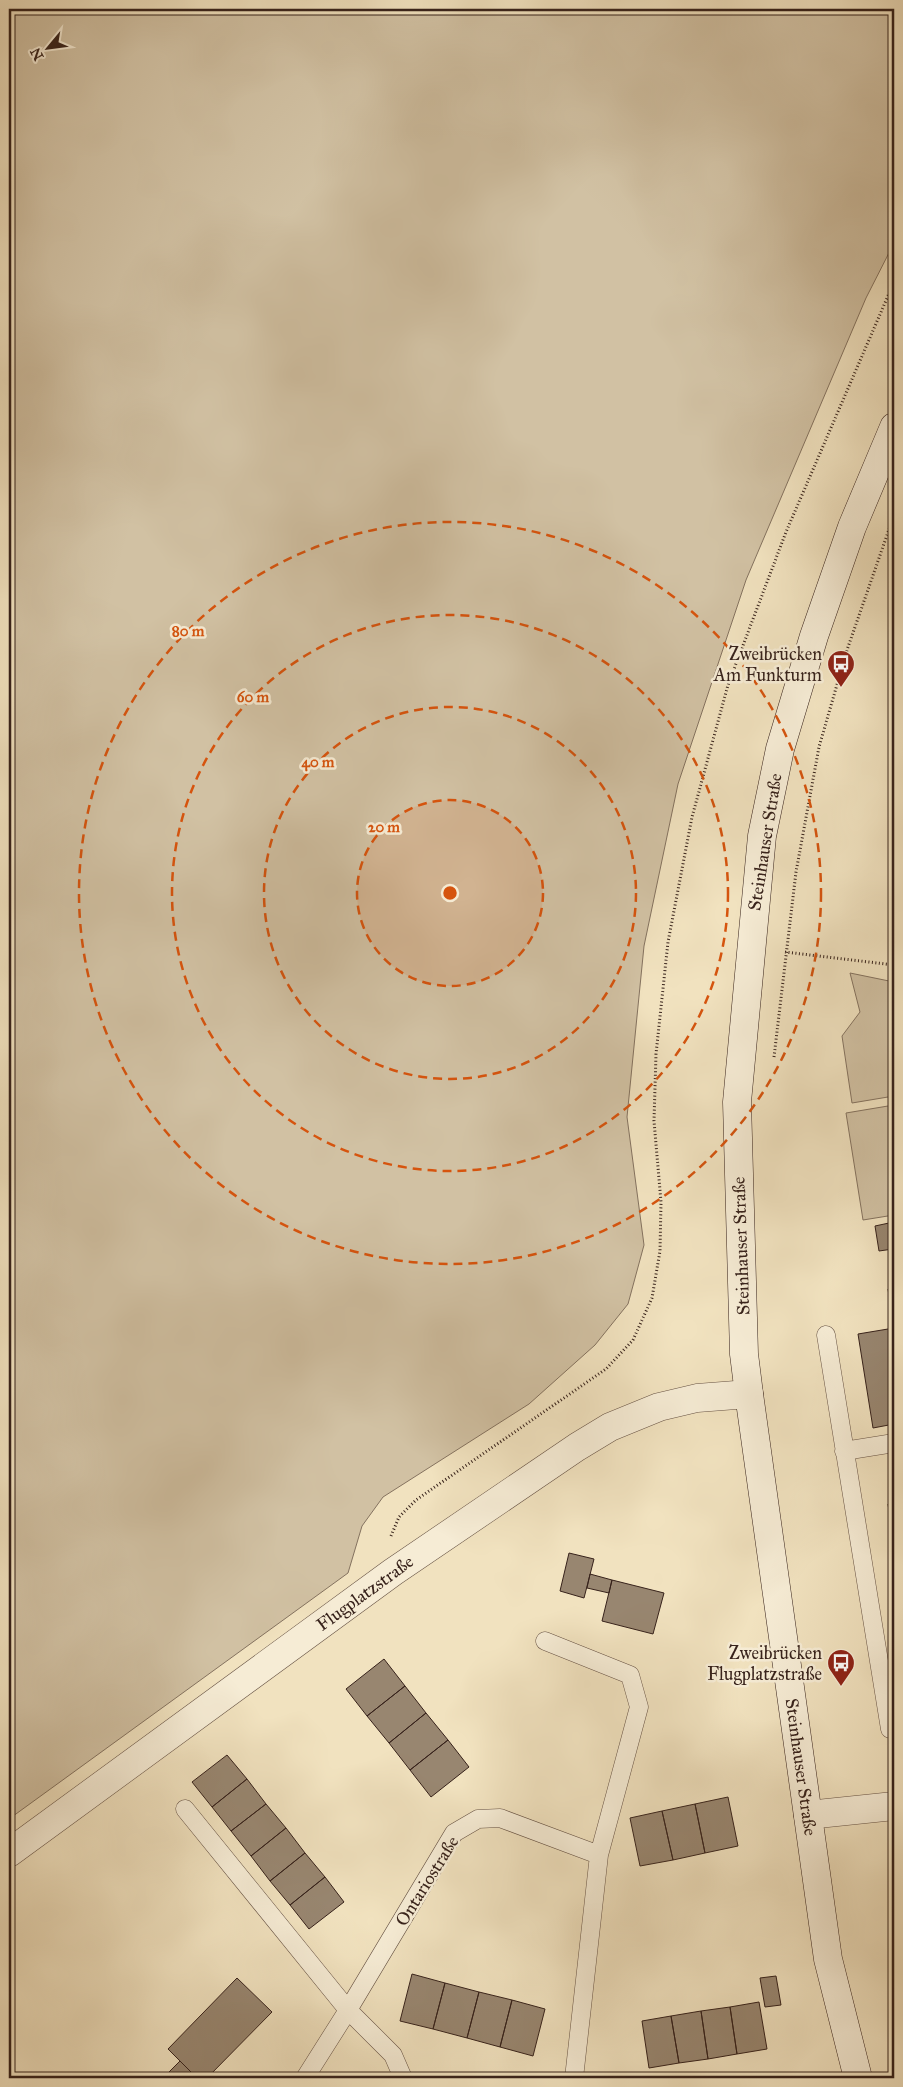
<svg xmlns="http://www.w3.org/2000/svg" width="903" height="2087" font-family="'IM FELL Great Primer',serif">
<style>
.green{fill:#d1c1a3;stroke:#84725f}
.building{fill:#988670;stroke:#37221b}
.lines{fill:none;stroke-linecap:round;stroke-linejoin:round}
.service-casing{stroke:#665244;stroke-width:19}
.minor-casing{stroke:#665244;stroke-width:29}
.secondary-casing{stroke:#37221b;stroke-width:29}
.path{stroke:#37221b;stroke-width:3;stroke-dasharray:1 2.5;stroke-linecap:butt}
.service{stroke:#f6ecd5;stroke-width:18}
.minor{stroke:#f6ecd5;stroke-width:28}
.secondary{stroke:#f6ecd5;stroke-width:28}
.ring{fill:none;stroke:#d6540e;stroke-width:2.5;stroke-dasharray:9 6}
.labels{text-anchor:middle;stroke-width:5;stroke-linejoin:round;paint-order:stroke}
.poi-label{font-size:18px;fill:#37221b;stroke:#f6ecd5;text-anchor:end}
.street-label{font-size:18px;fill:#37221b;stroke:#f6ecd5}
.centre{fill:#d6540e;stroke:#f6ecd5;stroke-width:2.5}
.ring-label{font-size:15px;text-anchor:middle;font-weight:bold;fill:#d6540e;stroke:#f6ecd5;stroke-width:5;stroke-linejoin:round;paint-order:stroke}
</style>
<rect width="100%" height="100%" fill="#f1e2bf"/>
<filter id="stains"><feTurbulence type="fractalNoise" baseFrequency=".004" numOctaves="4"/><feColorMatrix values="0 0 0 0 .2 0 0 0 0 .09 0 0 0 0 .02 0 0 0 .5 -.17"/></filter>
<radialGradient id="worn" r=".72"><stop offset=".6" stop-color="#630" stop-opacity="0"/><stop offset="1" stop-color="#630" stop-opacity=".3"/></radialGradient>
<path class="green" d="M9,9H894V243L866,298L746,580L678,784L644,946L627,1117L644,1245L628,1304L595,1345L529,1404L383,1497L362,1526L348,1573L9,1819Z
M850,973L894,982V1096L852,1103L842,1036L860,1012Z
M894,1105V1215L863,1220L846,1113Z"/>
<path class="building" d="M894,1222V1249H893L889,1223Z
M889,1223L893,1249L879,1251L875,1226Z
M894,1288V1314H892L888,1289Z
M894,1328V1424L873,1428L858,1334Z
M894,1503V1546L888,1504Z
M569,1553L594,1559L584,1598L560,1591Z
M590,1574L612,1580L609,1593L587,1588Z
M612,1580L664,1593L653,1634L602,1621Z
M894,1589V1613L891,1590Z
M384,1659L405,1686L367,1716L346,1689Z
M405,1686L426,1713L389,1743L367,1716Z
M426,1713L448,1740L410,1770L389,1743Z
M448,1740L469,1767L431,1797L410,1770Z
M227,1755L247,1779L212,1807L192,1782Z
M247,1779L266,1804L231,1831L212,1807Z
M728,1797L738,1846L705,1853L695,1804Z
M266,1804L286,1828L251,1856L231,1831Z
M695,1804L705,1853L673,1860L662,1811Z
M662,1811L673,1860L640,1866L630,1818Z
M286,1828L305,1853L270,1881L251,1856Z
M305,1853L325,1877L290,1905L270,1881Z
M325,1877L344,1902L309,1929L290,1905Z
M412,1974L445,1983L433,2029L400,2021Z
M776,1976L781,2005L765,2007L760,1978Z
M237,1978L272,2012L207,2078H197L168,2049Z
M445,1983L479,1992L467,2038L433,2029Z
M479,1992L512,2000L500,2047L467,2038Z
M512,2000L545,2009L533,2056L500,2047Z
M759,2002L767,2049L737,2054L730,2007Z
M730,2007L737,2054L708,2059L701,2011Z
M701,2011L708,2059L679,2063L671,2016Z
M671,2016L679,2063L649,2068L642,2021Z
M180,2061L197,2078H163Z"/>
<g class="lines">
<defs>
<path id="service" d="M826,1335L890,1729
M844,1451L894,1443
M545,1641L630,1675L639,1707L599,1855L574,2078
M185,1809L348,2010L393,2055L403,2078
M305,2078L348,2010L454,1833L478,1819L500,1818L599,1855"/>
<path id="minor" d="M808,1815L894,1806
M9,1853L393,1572L577,1447L610,1427L659,1407L697,1398L749,1394"/>
<path id="secondary" d="M858,2078L828,1959L749,1394L744,1354L737,1102L762,836L780,749L814,636L852,527L894,427"/>
</defs>
<use href="#service" class="service-casing"/>
<use href="#minor" class="minor-casing"/>
<use href="#secondary" class="secondary-casing"/>
<path class="path" d="M785,952L894,965
M774,1057L796,872L819,747L847,650L894,515
M391,1536L399,1517L416,1500L606,1369L633,1340L652,1298L660,1251L661,1202L654,1121L656,1054L668,942L692,817L728,685L786,532L894,282"/>
<use href="#service" class="service"/>
<use href="#minor" class="minor"/>
<use href="#secondary" class="secondary"/>
</g>
<circle cx="450" cy="893" r="93" fill="#d6540e" fill-opacity=".12"/>
<g class="ring">
<circle cx="450" cy="893" r="93"/>
<circle cx="450" cy="893" r="186"/>
<circle cx="450" cy="893" r="278"/>
<circle cx="450" cy="893" r="371"/>
</g>
<defs>
<symbol id="bus-pin" viewBox="-11 -11 22 30"><path d="M0 17L-7.5 6A9.5 9.5 0 1 1 7.5 6Z" fill="#8f2418" stroke="#f6ecd5"/><path d="M-5-6H5V4H4V6H2V4H-2V6H-4V4H-5ZM-3.5-4V0h7V-4ZM-3.5 1.2v1.5H-2V1.2ZM2 1.2v1.5H3.5V1.2Z" fill="#fff"/></symbol>
</defs>
<g fill-rule="evenodd">
<use href="#bus-pin" x="825" y="648" width="32" height="43"/>
<use href="#bus-pin" x="825" y="1647" width="32" height="43"/>
</g>
<g class="labels">
<g class="poi-label">
<text x="822" y="660">Zweibrücken<tspan x="822" dy="21">Am Funkturm</tspan></text>
<text x="822" y="1659">Zweibrücken<tspan x="822" dy="21">Flugplatzstraße</tspan></text>
</g>
<g class="street-label">
<text transform="translate(765 842) rotate(-81)" y="6">Steinhauser Straße</text>
<text transform="translate(741 1246) rotate(-92)" y="6">Steinhauser Straße</text>
<text transform="translate(365 1593) rotate(-36)" y="6">Flugplatzstraße</text>
<text transform="translate(801 1767) rotate(82)" y="6">Steinhauser Straße</text>
<text transform="translate(427 1881) rotate(-58)" y="6">Ontariostraße</text>
</g>
</g>
<circle cx="450" cy="893" r="8" class="centre"/>
<g class="ring-label">
<text x="188" y="636">80 m</text>
<text x="253" y="702">60 m</text>
<text x="318" y="767">40 m</text>
<text x="384" y="832">20 m</text>
</g>
<rect width="903" height="2087" fill="none" stroke="#f1e2bf" stroke-width="30"/>
<rect x="10" y="10" width="883" height="2067" fill="none" stroke="#37221b" stroke-width="2.5"/>
<rect x="15" y="15" width="873" height="2057" fill="none" stroke="#37221b"/>
<g transform="translate(48 48) rotate(241)" stroke="#f6ecd5" stroke-width="4" paint-order="stroke">
<path d="M0-4L9 19L0 12L-9 19Z" fill="#37221b"/>
<text y="-8" font-size="14" font-weight="bold" text-anchor="middle" fill="#37221b">N</text>
</g>
<rect width="100%" height="100%" filter="url(#stains)"/>
<rect width="100%" height="100%" fill="url(#worn)"/>
</svg>
